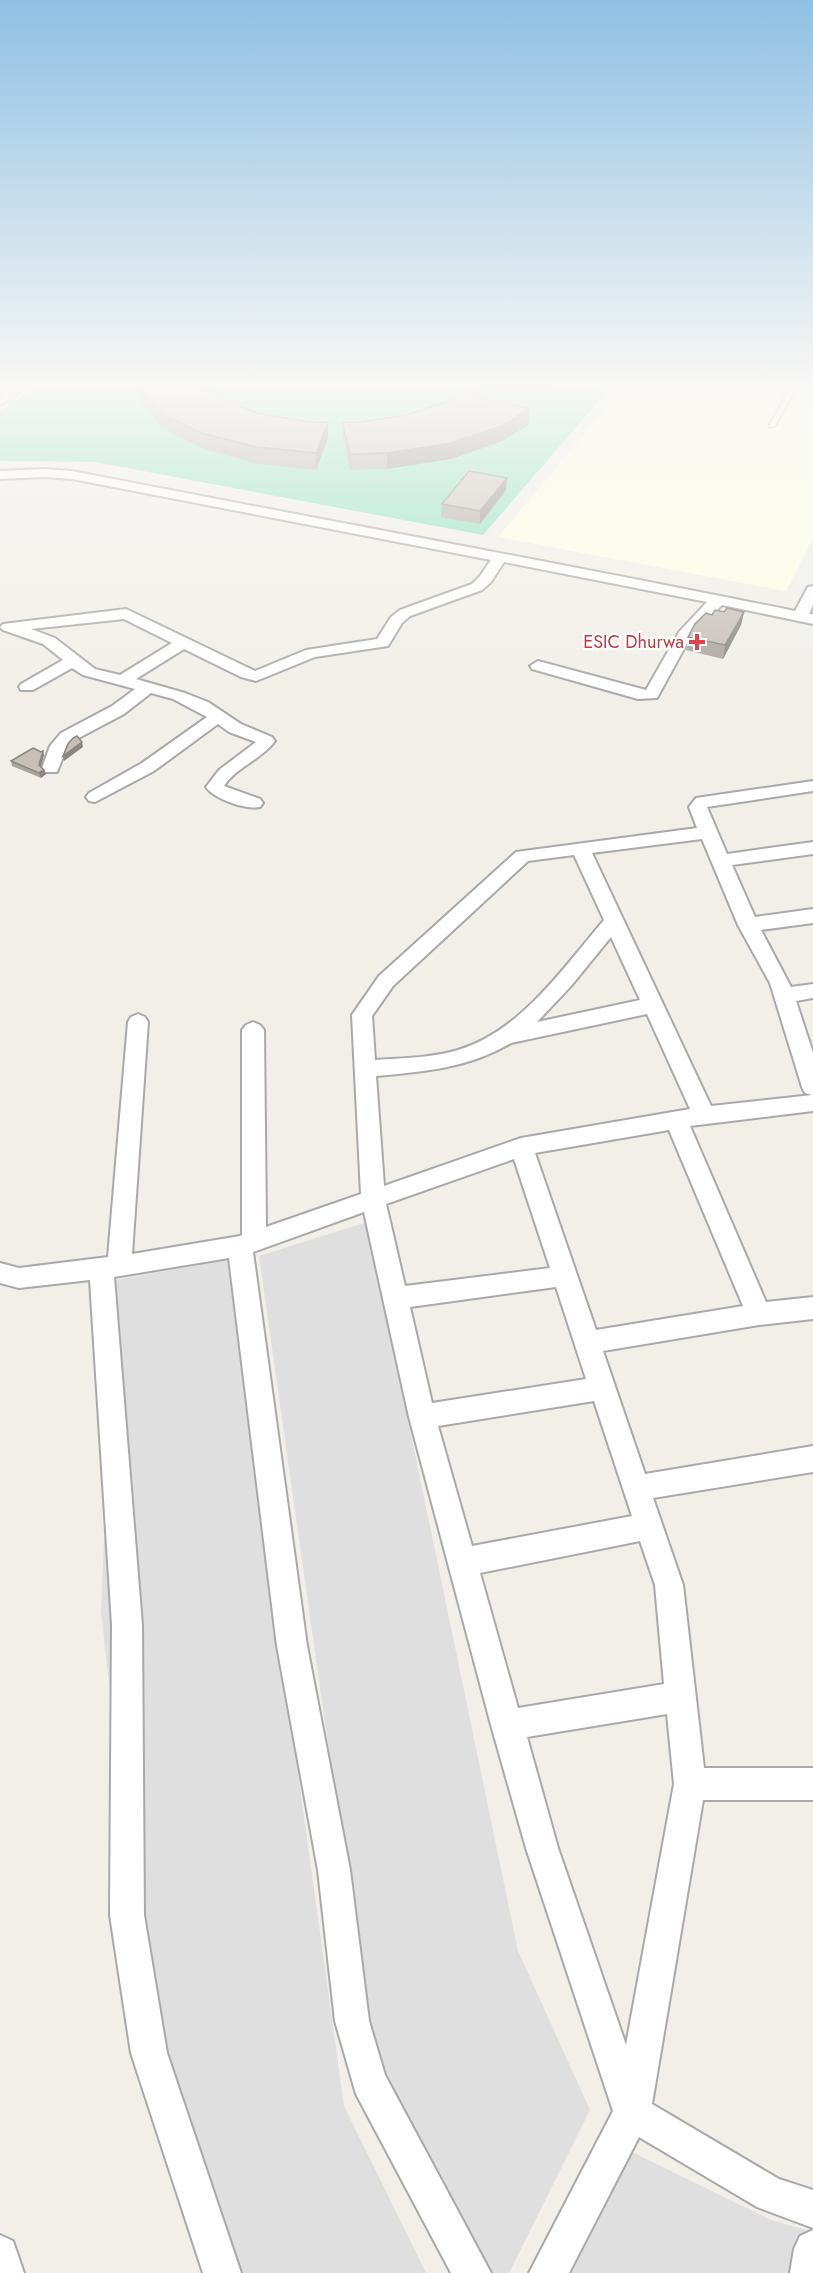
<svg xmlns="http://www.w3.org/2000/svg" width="813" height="2273" font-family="Jost,sans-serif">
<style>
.residential{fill:#e0dfdf}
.education{fill:#ffffe5}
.pitch{fill:#88e0be}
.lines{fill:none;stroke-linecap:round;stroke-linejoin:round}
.service-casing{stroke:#a9a9a9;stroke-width:3}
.minor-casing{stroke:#a9a9a9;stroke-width:4}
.service{fill:#fff;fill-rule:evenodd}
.minor{fill:#fff;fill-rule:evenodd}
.wall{fill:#aba49e}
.shaded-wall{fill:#8b8681}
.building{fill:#c7bfb8;stroke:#8b8681;stroke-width:1.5}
.health-dot{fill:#e0444e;stroke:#fff;stroke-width:2}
.labels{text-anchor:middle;stroke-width:4.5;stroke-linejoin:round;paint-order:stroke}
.far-health-label{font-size:18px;fill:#be3a42;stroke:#fff;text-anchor:end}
</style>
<rect width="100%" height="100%" fill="#f2efe9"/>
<path class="residential" d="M367,1222L518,1951L590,2110L509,2273H480L374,2070L259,1256Z
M227,1260L344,2106L426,2273H240L150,2039L101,1612L115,1280Z
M626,2149L771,2220L813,2232V2273H565Z"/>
<path class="education" d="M628,382H813V538L786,591L498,537Z"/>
<path class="pitch" d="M44,382H615L483,535L95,462L0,461V411Z"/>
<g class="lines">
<defs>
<path id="service" d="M794,382H800L775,426L770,427L769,426Z"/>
<path id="minor" d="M20,382H34L0,405V395Z
M44,469L72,471C313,518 554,562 795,611L808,587L813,586V605L809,614H813V624L722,605L691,636L657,698L638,699L532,669L530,666L538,661L646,690L679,632L707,602L504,562L491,582L482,590L410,616L402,623L388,646L315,657L256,681L241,677L184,649L136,679L185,693L208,702L241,724L272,737L275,741C261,760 236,767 224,786L260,799L263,803L260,807C246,810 214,799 206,787L219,770L256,742L229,732L218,724L154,771L95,802L89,801L86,797L89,793L142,763L207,717L173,699L151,693L124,714L73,741L67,747L57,772H45L42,768L50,746L61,733L112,706L135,689L83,675L72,668L33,690H21L19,687L21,684L63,660L43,644L3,630L0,627L3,624L126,609L255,671L306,650L377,639L391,617L400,610L472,584L480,576L491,560L72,479L44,477L0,479V471ZM124,619L172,643L120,675L95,669L55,638L31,629Z
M813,781V791L707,807L727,854L813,842V854L732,865L755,917L813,909V923L761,930L791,987L813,984V998L796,1001L813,1053V1111L690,1126L766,1302L813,1297V1319L759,1325L603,1351L645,1474L813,1446V1472L653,1498L683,1585L704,1768H813V1800H703L652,2104L779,2179L813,2190V2228L757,2207L639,2137L569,2273H529L613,2111L526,1848L491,1725L409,1417L364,1212L253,1252L307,1646L350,1870L369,2021L385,2075L491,2273H451L356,2094L335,2021L318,1870L277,1646L229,1258L114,1277L142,1625L144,1915L167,2053L241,2273H203L131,2053L110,1915L112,1625L90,1280L19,1288L0,1283V1263L19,1268L108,1257L128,1022L131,1017L138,1014L145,1017L148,1022L132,1254L240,1236L242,1235V1030L246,1025L253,1022L260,1025L264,1030L266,1227L361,1194L352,1015L379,976L516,852L697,828L689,807L696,798ZM702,839L738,925L770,983L802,1087L805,1093L812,1095L711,1106L592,853ZM574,855L604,920C563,968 521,1031 458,1050C431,1058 402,1058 375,1060L372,1016L393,986L528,861ZM611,937L640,1000L537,1022L571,986ZM647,1014L690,1109L521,1138L384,1186L376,1076C424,1072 469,1068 511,1043ZM669,1130L743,1306L596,1330L535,1153ZM514,1159L550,1268L405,1286L386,1204ZM556,1287L586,1379L432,1403L410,1307ZM594,1401L632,1516L472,1546L438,1426ZM640,1541L655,1585L664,1684L518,1708L480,1573ZM667,1714L674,1784L626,2045L558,1848L527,1737Z
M813,2230V2273H790L794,2249L800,2236Z
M0,2235L13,2241L24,2273H0Z"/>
</defs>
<use href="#service" class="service-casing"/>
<use href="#minor" class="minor-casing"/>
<use href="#service" class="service"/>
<use href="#minor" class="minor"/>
</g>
<path class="wall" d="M137,382H200L217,397L257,413L309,422H328V438L316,470L258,464L204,449L164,429L142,405Z
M478,382H556L555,388H478Z
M530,409L528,425L500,442L451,459L387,469L350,470L343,438L342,422H360Z
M506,490L480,524L441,517L442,504Z
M724,612H744L741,625L723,659L686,650L688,637L712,615Z
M44,755L41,766L46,774L41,778L12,766L11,761Z"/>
<path class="shaded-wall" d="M530,409L528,425L500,442L451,459L387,469V453Z
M328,422V438L316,470V453Z
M507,478L506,490L480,524V511Z
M744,612L741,625L723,659L725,645Z
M82,742L83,747L64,761L63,756Z
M43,751L44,755L40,769L39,765Z
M44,770L46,774L41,778L39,773Z"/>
<path class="building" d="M138,382H200L217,397L257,413L309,422H328L316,453L257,447L202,433L162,413L139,390Z
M461,392L530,409L501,426L451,443L387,453L350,454L342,422H360L407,415L446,402Z
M469,471L507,478L480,511L442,504Z
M727,608L744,612L725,645L688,637L695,624L706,613L712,615L715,610L724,612Z
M77,736L82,742L63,756L68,744L73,738Z
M33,748L41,752L43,751L39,765L44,770L39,773L11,761Z"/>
<linearGradient id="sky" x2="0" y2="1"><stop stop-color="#8fc0e4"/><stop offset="0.55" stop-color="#f9f8f5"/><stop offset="1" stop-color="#f9f8f5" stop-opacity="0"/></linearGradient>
<rect width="813" height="700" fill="url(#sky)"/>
<path class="health-dot" d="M694 633h6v6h6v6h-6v6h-6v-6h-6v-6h6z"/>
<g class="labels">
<g class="far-health-label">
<text x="684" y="648">ESIC Dhurwa</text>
</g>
</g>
</svg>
